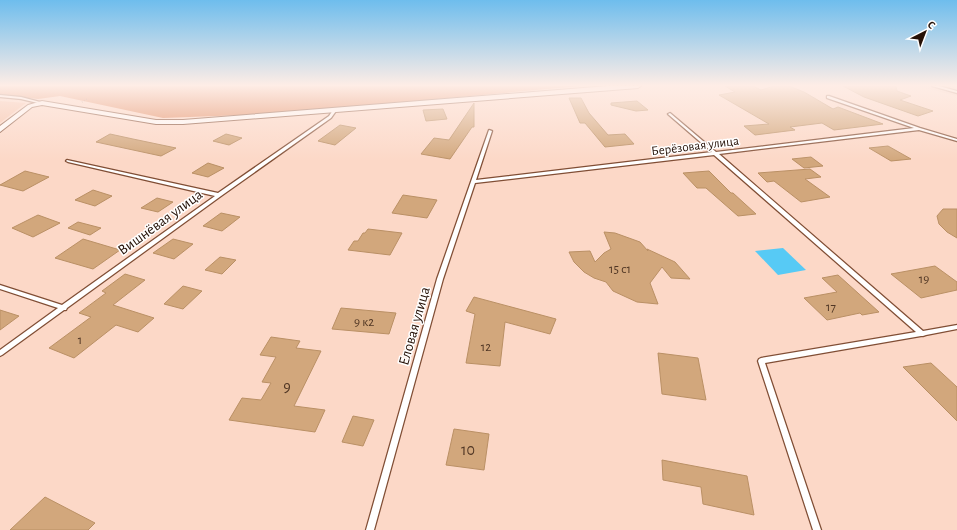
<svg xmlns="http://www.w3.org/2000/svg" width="957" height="530" font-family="'Alegreya Sans',sans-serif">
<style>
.built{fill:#f2cab7}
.green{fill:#f5c0a7}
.forest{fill:#df895f}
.water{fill:#57caf5}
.building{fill:#d2a77c;stroke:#ba9065}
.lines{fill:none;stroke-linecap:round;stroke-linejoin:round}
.lane-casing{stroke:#804e35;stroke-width:2.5}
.street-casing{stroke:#804e35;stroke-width:2}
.path{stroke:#927669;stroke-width:1.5;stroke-dasharray:0.5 2;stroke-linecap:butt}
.lane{fill:#fff;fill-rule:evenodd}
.street{fill:#fff;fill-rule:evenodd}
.labels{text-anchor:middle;stroke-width:3;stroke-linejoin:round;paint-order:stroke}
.far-street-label{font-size:13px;fill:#251107;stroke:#fff}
.number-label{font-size:13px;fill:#503624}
.street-label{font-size:15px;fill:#251107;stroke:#fff}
.near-number-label{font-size:16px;fill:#503624}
</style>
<rect width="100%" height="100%" fill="#fcd8c7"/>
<path class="built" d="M917,86H957V96Z"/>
<path class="green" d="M0,101L26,103L0,123Z"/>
<path class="forest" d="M0,86H581L270,114L163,118L60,96L38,99L0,95Z"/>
<path class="water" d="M783,248L806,270L778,275L755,251Z"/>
<path class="building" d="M725,86H753L761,90L774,86H789L804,92L833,109L838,107L883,124L834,130L822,123L790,127L795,130L755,135L744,126L769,124L719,95L735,92Z
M843,86H896L897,91L911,96L900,100L933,111L918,116L864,97Z
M569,98H581L589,113L608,135L625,134L634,144L605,147L585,123H580Z
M637,101L648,110L636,111L611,105V103Z
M474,103V127H472L450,159L421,154L434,138L449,140Z
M443,109L447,119L426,121L423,110Z
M340,125L356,128L335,145L318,141Z
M110,134L133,139L176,148L161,156L96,142Z
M226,134L242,138L229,145L213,141Z
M888,146L911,159L891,161L869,148Z
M811,157L823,166L804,168L792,159Z
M208,163L224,168L208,177L192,173Z
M810,169L821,177L805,179L830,197L801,202L774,181L767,182L758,173Z
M25,171L49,177L23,191L0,185Z
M709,171L731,193H733L756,214L738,216L706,188H697L683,173Z
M93,190L112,196L95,206L75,200Z
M403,195L437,200L427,218L392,213Z
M157,198L173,202L158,212L141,208Z
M943,209H957V238L947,232L939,224L937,216Z
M221,213L240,217L222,231L203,226Z
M38,215L60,223L33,237L12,228Z
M78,222L101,228L90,235L68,228Z
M368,229L402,233L390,255L348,250L354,241H358L363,233H365Z
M604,232L615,233L640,242L648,251L647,249L675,262L690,279L671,278L662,267L650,283L658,304L637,302L613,291L606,282L594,278L584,272L574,262L569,252L590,251L595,262L604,253L611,249Z
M83,239L120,250L93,269L55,258Z
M173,239L193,244L174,259L153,253Z
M220,257L236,260L222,274L205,270Z
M935,266L957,282V290L921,298L891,274Z
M125,274L145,280L113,305L154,318L138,332L116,325L74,358L49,348L91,317L79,313L106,293L102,291Z
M838,275L879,312L862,315L860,313L827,320L804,298L837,292L822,278Z
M183,286L202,291L183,309L164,304Z
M474,297L556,319L550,334L505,322L500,366L466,363L475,314L466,311Z
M341,308L396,313L389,334L332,329Z
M0,310L19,316L0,330Z
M271,337L300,341L296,348L321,351L294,406L325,410L315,432L229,420L242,398L261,400L271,383L262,382L276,357L260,355Z
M658,353L698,358L706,400L662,394Z
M931,363L957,387V421L903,367Z
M353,416L374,420L363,446L342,442Z
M454,429L489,434L484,470L446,465Z
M662,460L747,476L754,515L703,504L701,487L663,480Z
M45,497L95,523L88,530H10Z"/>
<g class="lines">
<defs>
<path id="lane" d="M932,86H939L957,91V93Z
M0,95L21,97L44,103L42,104L21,99L0,97Z
M827,96H829L920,128L957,139V141L919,130L719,154L923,331L957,325V329L926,335L923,336H921L765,363L821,530H813L758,361L759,359L761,358L916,332L714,155L475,183L443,279L374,530H366L437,279L489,130L492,131L476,180L712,152L669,115L668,114L670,113L716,152L914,128L827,98Z
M333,110L336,111L331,118L221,196L67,308L66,310H64L2,355L0,356V350L58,308L0,289V285L62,305L215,196L68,162L66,161L67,160L218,193L329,116Z"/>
<path id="street" d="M608,86H641L638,88L183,124H156L42,105L32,107L0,132V126L28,105L42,101L156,120H183Z"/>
</defs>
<use href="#lane" class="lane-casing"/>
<use href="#street" class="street-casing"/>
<path class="path" d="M82,102L87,99"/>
<use href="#lane" class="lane"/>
<use href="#street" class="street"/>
</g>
<linearGradient id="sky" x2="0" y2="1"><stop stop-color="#6ebded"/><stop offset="0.53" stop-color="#feede6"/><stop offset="1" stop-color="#feede6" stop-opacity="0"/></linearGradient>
<rect width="957" height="161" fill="url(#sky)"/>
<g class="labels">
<g class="far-street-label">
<text transform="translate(695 145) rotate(-7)" y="5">Берёзовая улица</text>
</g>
<g class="number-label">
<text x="620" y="273">15 с1</text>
<text x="924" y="283">19</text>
<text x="831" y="311">17</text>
<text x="364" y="326">9 к2</text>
<text x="80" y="344">1</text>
<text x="486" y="351">12</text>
</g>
<g class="street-label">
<text transform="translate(160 222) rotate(-36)" y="5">Вишнёвая улица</text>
<text transform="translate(414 326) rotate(-74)" y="5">Еловая улица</text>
</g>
<g class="near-number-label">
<text x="287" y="392">9</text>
<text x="468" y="455">10</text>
</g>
</g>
<g transform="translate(925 32) rotate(42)" stroke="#ffffff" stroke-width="3" paint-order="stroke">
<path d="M0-3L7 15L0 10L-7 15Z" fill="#251107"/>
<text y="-6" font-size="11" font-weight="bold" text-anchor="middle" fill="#251107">С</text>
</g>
</svg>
